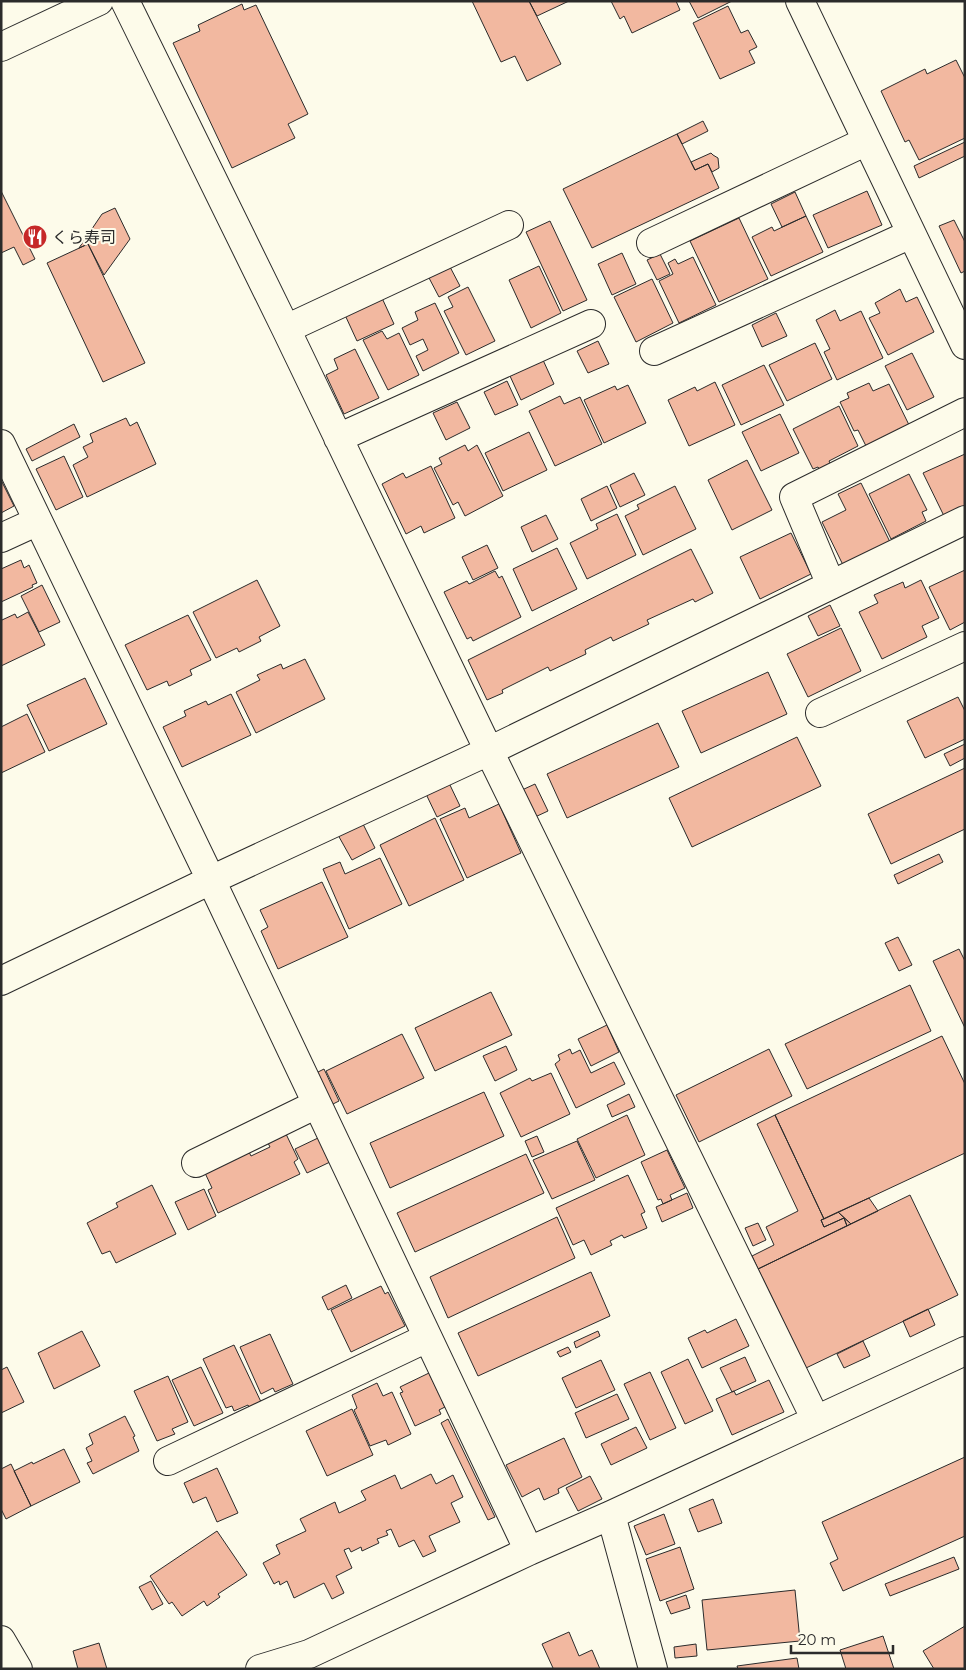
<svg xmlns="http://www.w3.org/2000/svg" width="966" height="1670" font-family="Montserrat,'Noto Sans JP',sans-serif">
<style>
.building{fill:#f2b8a0;stroke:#2b2b2b}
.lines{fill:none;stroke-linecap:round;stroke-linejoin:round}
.street-casing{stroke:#2b2b2b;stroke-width:30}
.highway-casing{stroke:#2b2b2b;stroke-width:30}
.street{stroke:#fdfbea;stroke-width:28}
.highway{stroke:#fdfbea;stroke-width:28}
.labels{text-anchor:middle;stroke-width:4;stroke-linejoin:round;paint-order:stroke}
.poi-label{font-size:16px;fill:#2b2b2b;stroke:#fdfbea;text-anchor:start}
</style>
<rect width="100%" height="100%" fill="#fdfbea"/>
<path class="building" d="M472,1H529L561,64L527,81L515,56L501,62Z
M529,1H569L537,16Z
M611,1H676L680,10L632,33L624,16L620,19Z
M689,1H732L698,18Z
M242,4L244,10L256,5L308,114L288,124L295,138L232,168L173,43L200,31L198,25Z
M728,6L741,33L748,30L757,47L749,51L755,63L720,79L693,23Z
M956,60L965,78V138L919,160L909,140L905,142L881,91L925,69L927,74Z
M703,121L708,131L682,144L677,134Z
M677,134L695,170L708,164L719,188L592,248L563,189Z
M965,142V156L919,178L914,166Z
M711,153L713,155L718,158L719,168L712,172L708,164L695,170L691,162Z
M1,191L35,259L23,265L14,247L1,253Z
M867,191L882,225L828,248L813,215Z
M795,192L806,216L782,227L771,204Z
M115,208L130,239L104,275L88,244L79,248L102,214Z
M806,216L823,252L771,276L752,237L772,227L774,231Z
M739,218L768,279L719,302L690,241Z
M954,220L965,242V271L961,273L939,226Z
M550,221L587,300L563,311L526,232Z
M88,244L145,363L103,382L47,263Z
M622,253L636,284L612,295L598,264Z
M660,254L670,274L657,280L647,260Z
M693,257L716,305L679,323L659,281L673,274L668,263L675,259L678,264Z
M449,265L460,286L439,297L428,276Z
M539,266L561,313L531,328L509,280Z
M652,279L673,323L636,342L614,297Z
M468,287L495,341L466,355L444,311L453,307L448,297Z
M900,289L906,302L917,297L934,332L888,355L869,318L880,313L875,303Z
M382,298L394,324L357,341L345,315Z
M435,303L459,353L423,371L416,356L428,350L423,339L410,345L402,328L418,320L415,312Z
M835,310L840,321L861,311L883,358L837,380L824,352L830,349L816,320Z
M776,313L787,336L762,347L752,325Z
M382,331L387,339L399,333L419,375L388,390L363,340Z
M598,341L609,364L588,373L577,351Z
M815,343L832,379L787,401L769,365Z
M355,349L379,398L344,414L326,375L338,369L334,359Z
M912,353L934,397L907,410L885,366Z
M543,360L554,384L521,400L510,376Z
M764,365L784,405L741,425L722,385Z
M507,381L518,405L495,415L484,392Z
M715,382L735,425L689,446L668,400L695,387L697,391Z
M869,383L873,391L889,384L911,429L866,446L858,430L854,431L840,402L849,398L847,393Z
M628,385L646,423L604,443L584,400L615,386L617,390Z
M560,396L564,404L580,397L602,444L555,466L529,411Z
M457,402L470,428L446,440L433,413Z
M839,406L858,446L829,461L831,465L820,470L818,467L813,469L793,429Z
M780,414L799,453L761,471L742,432Z
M126,418L130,426L137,422L156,464L87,497L73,465L88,457L83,447L93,442L90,434Z
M74,424L80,437L32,461L26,449Z
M529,432L547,470L503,491L485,453Z
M465,445L468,451L477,445L503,496L465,516L458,502L453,505L434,468L442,464L439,458Z
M965,454V507L944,516L923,473Z
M64,456L83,497L56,510L36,469Z
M747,460L772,510L732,530L708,480Z
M431,466L455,518L424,533L421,526L406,534L382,484L403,473L406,478Z
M634,473L645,495L620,507L610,485Z
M909,474L927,510L922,512L926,521L891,539L869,494Z
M1,480L14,506L1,513Z
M861,483L890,542L843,565L822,522L846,510L838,494Z
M607,486L617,508L591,521L581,499Z
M675,486L696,529L643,555L625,516L639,509L637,505Z
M617,514L636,555L587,579L570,543L598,529L596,524Z
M546,515L558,539L532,552L521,527Z
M791,533L811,574L760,599L740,557Z
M487,545L498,568L473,580L462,557Z
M557,548L577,589L532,611L513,569Z
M691,549L713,593L695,602L693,599L647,620L649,624L613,641L611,637L585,650L586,654L550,671L548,667L502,690L503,693L487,700L468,660Z
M21,560L24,568L29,565L37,583L32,585L33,587L1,602V569Z
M965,570V622L950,630L929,587Z
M495,571L499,578L502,576L521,617L473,641L471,637L467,639L444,592L467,581L469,584Z
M257,580L280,626L259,637L261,641L239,652L237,648L216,658L193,612Z
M921,580L939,618L922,626L927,637L882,659L859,612L878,603L874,595L903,582L905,588Z
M42,585L60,622L39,632L21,596Z
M830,605L840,626L818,636L808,616Z
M28,612L45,645L1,666V619L2,620L15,614L17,618Z
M188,615L211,660L190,670L192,675L169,686L167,681L147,690L125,645Z
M841,628L861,671L808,697L787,654Z
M305,659L325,699L256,733L236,692L260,680L257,675L281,664L283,669Z
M768,672L787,714L701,753L682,711Z
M85,678L107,724L49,751L27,705Z
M231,694L251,735L182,767L163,727L186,716L184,711L206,701L208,705Z
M958,697L965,711V739L925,758L907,721Z
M27,714L45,752L1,773V727Z
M658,723L679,767L567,818L547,774Z
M797,737L821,786L692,847L669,798Z
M965,744V758L950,766L944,754Z
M965,768V829L891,864L868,814Z
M449,783L460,806L437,817L426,794Z
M535,784L548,811L535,817L522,790Z
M499,804L521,853L467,878L440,819L465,808L469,818Z
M435,818L464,880L409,906L380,845Z
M362,822L375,848L352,860L338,835Z
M939,854L943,862L898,884L894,875Z
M380,858L402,904L349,929L323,869L340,862L345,874Z
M322,882L348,937L278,969L261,931L268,927L260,910Z
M898,937L912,965L899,971L885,943Z
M959,949L965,961V1028L933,961Z
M910,985L931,1031L807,1089L785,1044Z
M491,992L512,1035L435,1071L415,1028Z
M607,1025L619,1052L591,1066L578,1039Z
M402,1034L424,1078L347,1114L326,1071Z
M942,1036L965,1084V1153L824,1219L775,1115Z
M506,1046L517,1070L495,1081L483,1056Z
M570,1049L572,1054L580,1050L591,1073L614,1062L625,1084L576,1108L555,1064L560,1060L558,1055Z
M769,1049L792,1096L699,1142L676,1095Z
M324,1069L339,1101L331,1105L316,1073Z
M551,1073L570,1114L521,1137L500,1093L530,1078L532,1081Z
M484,1092L504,1136L390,1188L370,1143Z
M629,1094L635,1107L612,1117L607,1105Z
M627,1115L645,1155L596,1178L577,1139Z
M775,1115L824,1219L821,1220L824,1227L844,1218L847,1226L758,1269L752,1256L774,1245L766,1227L798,1211L757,1124Z
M286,1134L298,1159L294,1162L300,1174L218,1213L208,1190L212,1188L205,1173L249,1152L251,1156L270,1147L268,1143Z
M537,1136L544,1152L532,1157L525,1141Z
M318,1138L330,1162L307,1173L295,1149Z
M577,1141L595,1180L552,1199L533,1160Z
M667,1150L685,1188L670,1195L672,1200L663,1204L661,1199L658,1200L641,1162Z
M526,1154L544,1193L415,1252L397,1213Z
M628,1175L645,1212L641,1214L647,1228L624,1238L622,1235L610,1241L612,1245L591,1255L584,1240L573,1245L556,1208Z
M152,1185L176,1234L116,1263L110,1251L102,1254L87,1223L118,1207L116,1203Z
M204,1189L216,1216L188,1230L175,1202Z
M687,1193L693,1208L662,1222L656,1207Z
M910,1195L958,1295L806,1368L758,1269Z
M869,1198L878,1211L851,1224L838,1212Z
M838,1212L851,1224L847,1226L844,1218L824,1227L821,1220Z
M557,1217L575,1258L448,1318L430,1277Z
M758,1223L766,1240L753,1246L745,1228Z
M591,1272L610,1316L478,1376L458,1333Z
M346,1285L352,1298L328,1310L322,1297Z
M381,1286L385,1294L388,1292L405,1326L351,1352L331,1310Z
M928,1309L935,1325L910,1337L903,1321Z
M736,1319L749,1346L702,1368L688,1338L705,1330L707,1333Z
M82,1331L100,1366L54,1389L38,1353Z
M598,1331L600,1336L576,1348L574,1342Z
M270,1334L293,1384L275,1392L273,1388L261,1394L240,1347Z
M863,1341L870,1356L844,1368L837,1354Z
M234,1345L262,1404L250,1409L248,1405L234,1411L232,1406L226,1408L203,1359Z
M568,1347L571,1352L560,1357L557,1352Z
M745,1357L756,1381L732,1392L720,1368Z
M688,1359L713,1411L685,1424L661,1372Z
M601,1360L615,1390L576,1408L562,1378Z
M7,1367L24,1402L1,1413V1370Z
M201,1367L223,1413L194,1426L172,1380Z
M650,1372L676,1428L650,1440L624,1384Z
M429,1373L439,1394L442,1392L447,1401L443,1403L445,1407L439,1410L441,1414L415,1426L400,1393L403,1392L400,1387Z
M168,1376L188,1422L172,1429L175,1434L157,1441L134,1391Z
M769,1380L784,1412L732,1435L716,1399L734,1391L736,1395Z
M377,1383L383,1396L392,1392L411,1434L388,1445L386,1440L370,1446L354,1410L357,1408L352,1395Z
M617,1394L629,1419L586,1438L575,1413Z
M352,1409L373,1455L327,1476L306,1431Z
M125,1416L135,1436L133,1437L139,1451L93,1474L87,1463L92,1461L86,1448L93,1444L89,1434Z
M448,1419L495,1517L488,1520L441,1423Z
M636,1427L647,1448L611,1465L601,1444Z
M564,1438L582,1477L558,1489L559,1493L544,1500L539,1488L522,1497L506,1465Z
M64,1449L80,1482L31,1506L14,1471L32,1462L33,1464Z
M965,1457V1536L843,1591L830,1563L838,1559L822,1522Z
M11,1464L31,1506L6,1519L1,1509V1469Z
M217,1468L238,1513L217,1522L206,1497L193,1503L184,1483Z
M431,1474L436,1484L453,1475L463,1497L451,1503L460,1522L429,1536L436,1551L423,1557L414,1540L399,1547L391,1529L386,1531L388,1535L377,1539L379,1543L362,1551L361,1547L351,1552L349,1548L344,1550L352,1568L336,1576L344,1593L332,1599L324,1583L294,1598L287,1581L280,1585L279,1581L274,1584L263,1563L280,1554L276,1545L306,1531L300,1519L335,1502L339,1513L366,1500L361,1491L395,1475L401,1489Z
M590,1476L602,1499L578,1511L566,1488Z
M713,1499L722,1523L698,1532L689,1509Z
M664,1514L675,1544L646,1555L634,1526Z
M217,1531L247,1575L218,1594L220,1597L207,1606L204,1601L182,1616L172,1602L169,1604L150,1576Z
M680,1547L694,1589L660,1601L646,1559Z
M954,1557L959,1569L890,1596L885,1584Z
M151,1581L163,1604L152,1610L139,1587Z
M795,1590L800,1641L707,1650L702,1600Z
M686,1595L690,1608L671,1614L666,1602Z
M965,1626V1669H934L923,1651Z
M569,1632L579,1656L592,1650L600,1669H552L553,1668L542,1644Z
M883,1636L894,1669H846L840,1650Z
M99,1643L107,1669H78L73,1651Z
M696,1644L697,1656L675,1658L674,1647Z
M797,1658L799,1669H738L737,1666Z"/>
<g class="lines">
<defs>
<path id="street" d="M125,1L286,329L489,751L816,1420
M800,1L965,345
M651,243L867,141
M286,329L509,225
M654,351L911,234
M338,438L591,324
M1,444L211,880L529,1551
M1,538L38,521
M831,585L794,497L965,412
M820,713L965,646
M1,981L211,880L489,751L965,520
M196,1163L317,1104
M168,1461L427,1338
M611,1515L653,1669
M1,1640L18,1669
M260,1669L309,1654L529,1551L611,1515L965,1351"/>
<path id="highway" d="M1,47L99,1"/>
</defs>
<use href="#street" class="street-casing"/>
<use href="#highway" class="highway-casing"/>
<use href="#street" class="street"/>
<use href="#highway" class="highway"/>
</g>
<defs>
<symbol id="restaurant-disc" viewBox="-11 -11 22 22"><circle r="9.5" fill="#c62828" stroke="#fdfbea"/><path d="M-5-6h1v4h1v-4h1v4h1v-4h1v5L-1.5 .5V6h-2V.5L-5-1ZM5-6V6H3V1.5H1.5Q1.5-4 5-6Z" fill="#fff"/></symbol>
</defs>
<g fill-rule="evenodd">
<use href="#restaurant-disc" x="21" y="223" width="28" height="28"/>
</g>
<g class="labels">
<g class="poi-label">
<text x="52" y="243">くら寿司</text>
</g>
</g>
<rect width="966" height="1670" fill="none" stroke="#2b2b2b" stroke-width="5"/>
<path d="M791 1645v8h102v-8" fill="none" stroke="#2b2b2b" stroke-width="2.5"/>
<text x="798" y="1645" font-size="15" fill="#2b2b2b" stroke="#fdfbea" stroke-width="4" paint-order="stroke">20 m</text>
</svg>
